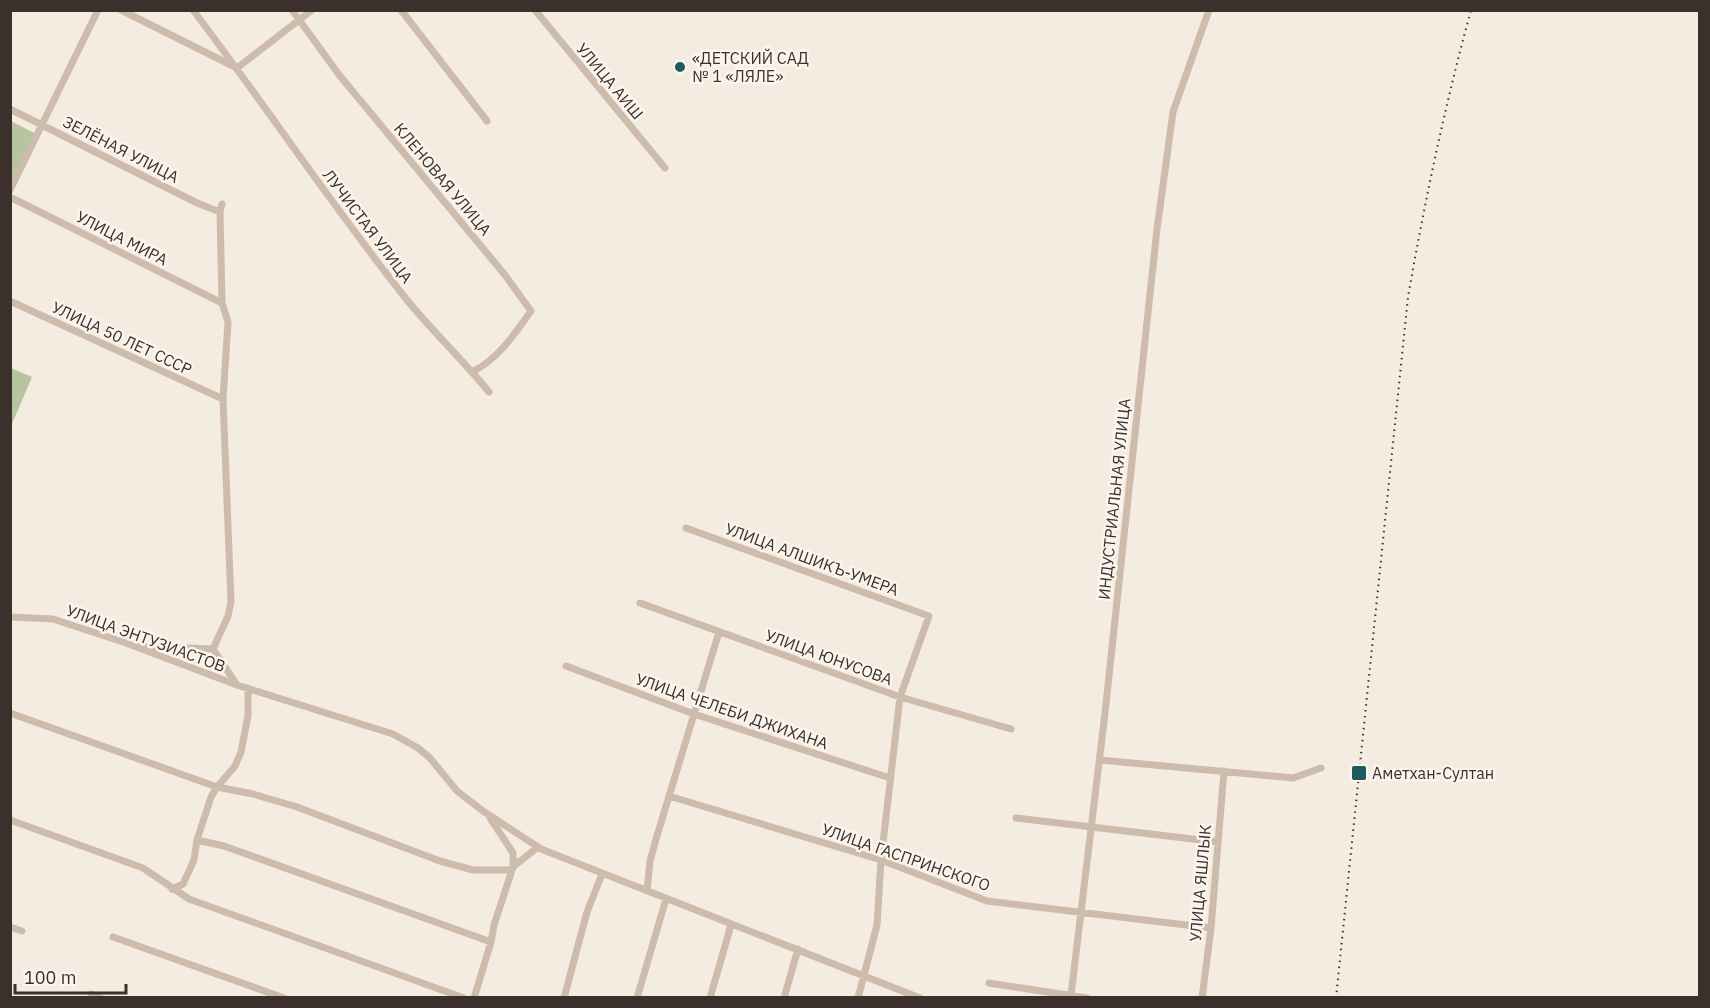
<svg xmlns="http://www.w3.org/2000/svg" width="1710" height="1008" font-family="'IBM Plex Sans',sans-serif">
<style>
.green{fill:#b8c4a0}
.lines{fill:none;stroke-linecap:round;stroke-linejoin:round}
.minor{stroke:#cdbbac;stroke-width:7}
.rail{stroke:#3b302b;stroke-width:2;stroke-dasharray:1.5 4.5;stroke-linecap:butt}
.poi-dot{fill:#1f5a5e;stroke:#fbf5ee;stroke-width:2}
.labels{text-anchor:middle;stroke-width:5;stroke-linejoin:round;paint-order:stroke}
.poi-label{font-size:16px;fill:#3b302b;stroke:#fbf5ee;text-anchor:start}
.street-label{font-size:16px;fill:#3b302b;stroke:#fbf5ee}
</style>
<rect width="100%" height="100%" fill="#f4ebe1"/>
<path class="green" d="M11,121L36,134L11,187Z
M11,368L32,377L11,426Z"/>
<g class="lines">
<path class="minor" d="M121,10L235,67
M193,10C266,106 332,206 407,300C433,332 463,360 489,392
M292,10L340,76L505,275L531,311C515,334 497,360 472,372
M401,10L487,121
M535,10L665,168
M237,68L312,10
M10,109L197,203L220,212
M10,190L98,10
M10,197L222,303
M222,204L220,212L222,303L228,322L223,399L231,602L228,616L213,649L237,685
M10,301L223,399
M686,528L929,616L900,697L881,860L877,925L858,998
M640,603L900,697L1011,729
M10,617L53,619L126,643L237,685L393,734L418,748L430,758L457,791L483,811L541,849L920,998
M141,646L213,649
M566,666L694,714L890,778
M10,713L217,787L253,794L297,807L440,861L473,870H509L538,847
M1100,760L1293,778L1321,768
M669,796L881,860L987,901L1211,928
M1016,818L1218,842
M10,820L143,868L189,899L464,998
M197,840L224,846L491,942
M172,889L183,884L194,860L197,840L211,797L217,787L235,766L241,752L248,716V688
M647,891L650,861L656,839L719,632
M10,927L22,931
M113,937L284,998
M989,983L1087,998
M91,994L101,998
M1071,995L1105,713L1157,229L1173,112L1209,10
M474,998L491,942L494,925L513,867V853L490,818
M564,998L587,912L602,874
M637,998L666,899
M710,998L731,925
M784,998L798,949
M1202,998L1211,928L1224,771"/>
<path class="rail" d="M1336,998L1408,297C1425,200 1445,105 1471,10"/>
</g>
<g class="poi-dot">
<circle cx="680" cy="67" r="6"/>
<rect x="1351" y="765" width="16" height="16" rx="3"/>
</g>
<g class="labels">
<g class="poi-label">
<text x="692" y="64">«ДЕТСКИЙ САД<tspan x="692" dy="18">№ 1 «ЛЯЛЕ»</tspan></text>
<text x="1372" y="779">Аметхан-Султан</text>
</g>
<g class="street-label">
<text transform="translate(610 81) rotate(50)" y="6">УЛИЦА АИШ</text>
<text transform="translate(121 149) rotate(27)" y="6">ЗЕЛЁНАЯ УЛИЦА</text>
<text transform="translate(443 179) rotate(50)" y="6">КЛЕНОВАЯ УЛИЦА</text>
<text transform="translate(368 226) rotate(53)" y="6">ЛУЧИСТАЯ УЛИЦА</text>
<text transform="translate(122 238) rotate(27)" y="6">УЛИЦА МИРА</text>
<text transform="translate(122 338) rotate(25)" y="6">УЛИЦА 50 ЛЕТ СССР</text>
<text transform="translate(1114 499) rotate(-84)" y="6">ИНДУСТРИАЛЬНАЯ УЛИЦА</text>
<text transform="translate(812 559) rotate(20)" y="6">УЛИЦА АЛШИКЪ-УМЕРА</text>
<text transform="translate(146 638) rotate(20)" y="6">УЛИЦА ЭНТУЗИАСТОВ</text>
<text transform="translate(829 657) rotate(20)" y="6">УЛИЦА ЮНУСОВА</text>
<text transform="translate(732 711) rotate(19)" y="6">УЛИЦА ЧЕЛЕБИ ДЖИХАНА</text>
<text transform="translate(906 857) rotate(19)" y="6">УЛИЦА ГАСПРИНСКОГО</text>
<text transform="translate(1200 883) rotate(-85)" y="6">УЛИЦА ЯШЛЫК</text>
</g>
</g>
<rect width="1710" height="1008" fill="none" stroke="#3b302b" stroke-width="24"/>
<path d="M15 984v9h111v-9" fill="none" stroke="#3b302b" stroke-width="3"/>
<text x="24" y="984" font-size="18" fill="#3b302b" stroke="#fbf5ee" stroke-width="4.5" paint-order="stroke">100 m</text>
</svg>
